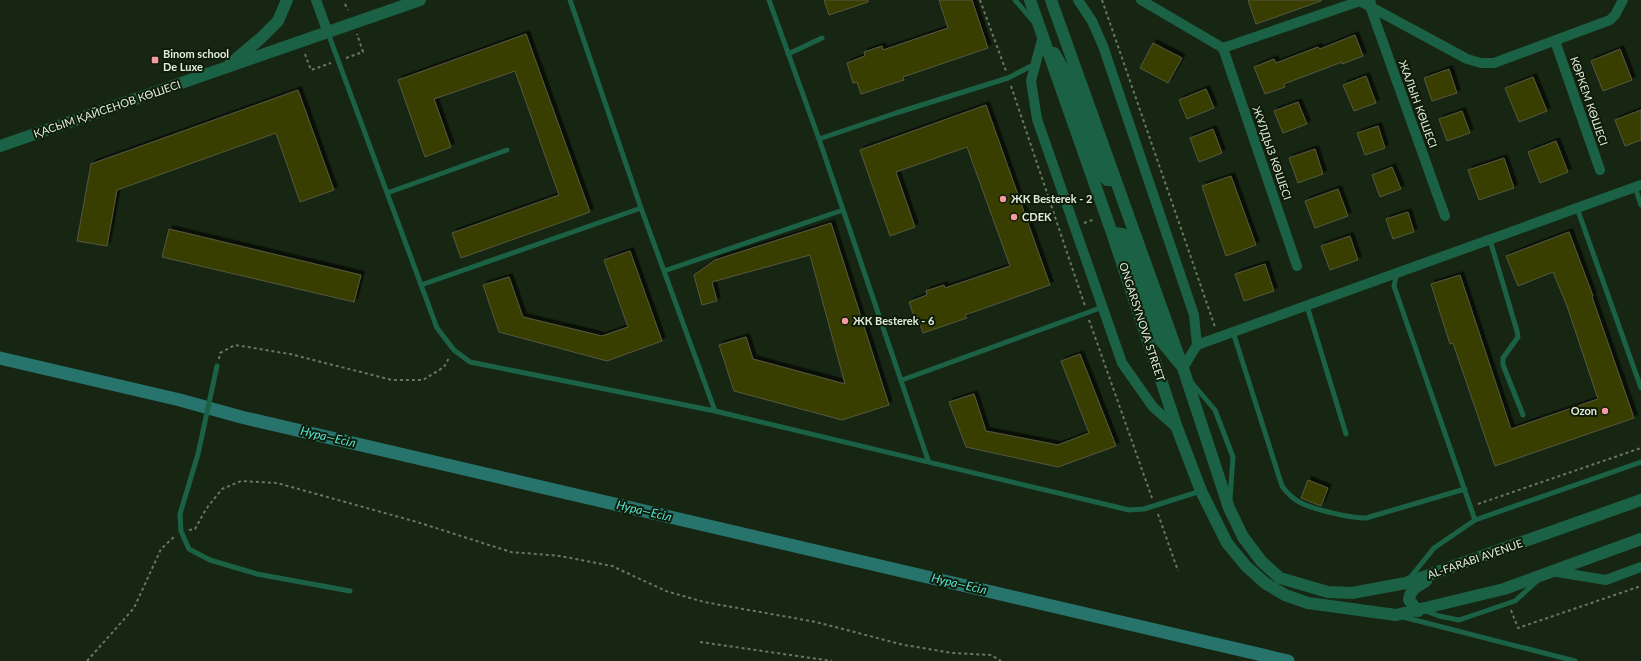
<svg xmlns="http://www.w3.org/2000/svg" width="1641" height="661" font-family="Lato,sans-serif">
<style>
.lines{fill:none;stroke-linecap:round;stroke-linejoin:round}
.canal{stroke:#27746d;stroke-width:13}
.building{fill:#393c03;stroke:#56593e;filter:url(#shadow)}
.path{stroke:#697665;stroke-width:2;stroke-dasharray:3 3;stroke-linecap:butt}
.service{stroke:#1b6145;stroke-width:5}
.minor{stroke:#1b6145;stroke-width:10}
.tertiary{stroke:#1b6145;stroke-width:12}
.poi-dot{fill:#f49aa1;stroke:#0e1c08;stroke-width:1.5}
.labels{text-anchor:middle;stroke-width:4;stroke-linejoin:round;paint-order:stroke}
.poi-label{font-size:11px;font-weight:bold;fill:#e1ebde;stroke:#0e1c08;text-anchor:start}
.street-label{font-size:11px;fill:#e1ebde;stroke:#0e1c08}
.water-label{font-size:12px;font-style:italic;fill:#56e6da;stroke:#0e1c08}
</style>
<defs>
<filter id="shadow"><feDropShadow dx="3.5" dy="-3.5" stdDeviation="0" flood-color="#0009"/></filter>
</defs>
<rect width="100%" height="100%" fill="#172612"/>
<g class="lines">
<path class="canal" d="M0,358L180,400L241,417L1288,661"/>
</g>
<path class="building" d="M824,0H868V2L829,15Z
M939,0H972L988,48L903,77L904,80L861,94L857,82L853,83L847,63L865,56L864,52L882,46L883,50L948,28Z
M1248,0H1321V1L1256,24Z
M526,34L590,212L461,258L452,233L559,195L515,71L434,99L451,147L425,157L398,80Z
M1355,35L1363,56L1342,64V62L1284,84L1285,87L1265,94L1254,67L1274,59L1276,63L1318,47L1320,49Z
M1153,43L1182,58L1168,83L1140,68Z
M1620,49L1632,80L1603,91L1591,61Z
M1449,69L1457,93L1432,101L1424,78Z
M1366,76L1376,103L1354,111L1343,85Z
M1533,77L1547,111L1519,122L1505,88Z
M1206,89L1214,108L1187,119L1179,100Z
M298,90L334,190L300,202L276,133L117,190L107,246L77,241L91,164Z
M1298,102L1307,124L1283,133L1274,111Z
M986,105L1050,285L965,315L967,318L923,333L919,321L916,322L909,302L927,295L926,291L944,285L945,288L1010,266L967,147L896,172L915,227L890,236L860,150Z
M1641,110V140L1625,146L1615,120Z
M1462,111L1470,133L1447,141L1439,119Z
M1378,126L1385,148L1365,155L1357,133Z
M1213,129L1222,153L1199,162L1190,138Z
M1556,141L1568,172L1540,183L1528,152Z
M1315,149L1323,174L1298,183L1289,158Z
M1504,158L1514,188L1479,200L1468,170Z
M1392,167L1401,189L1380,197L1372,175Z
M1231,176L1256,245L1226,256L1202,186Z
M1338,189L1348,216L1315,228L1305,201Z
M1408,212L1414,232L1393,239L1386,219Z
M831,223L889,405L842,420L734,391L719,345L746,337L753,359L845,384L810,255L712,282L717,301L702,305L694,275L715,260Z
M169,229L361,275L354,302L162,257Z
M1569,232L1593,296L1592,297L1634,418L1495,466L1453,343L1450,344L1431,284L1460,275L1511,429L1598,399L1567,306L1553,272L1518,286L1506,256Z
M1350,236L1358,260L1330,270L1321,246Z
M630,251L662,341L607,361L499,332L483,285L509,277L523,317L602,336L628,327L604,260Z
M1265,264L1274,291L1244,301L1235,274Z
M1080,354L1116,446L1058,467L966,447L949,402L974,394L986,431L1058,445L1089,433L1061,361Z
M1308,480L1328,488L1321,506L1301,498Z"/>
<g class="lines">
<path class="path" d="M980,0L1006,71
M1102,0L1215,327
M345,4L348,10
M305,54L311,70L331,63
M346,58L363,52L357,34
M1011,86L1085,306
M1084,223L1095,219
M1089,320L1152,498
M219,359L220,353L235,345L290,354L392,380H423L444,367L450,356
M1478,504L1641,448
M1158,514L1178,571
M189,530L195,529L206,509L222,489L241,481L277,483L417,522L511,552L560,556L612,566L666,591L704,602L816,622L904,645L953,653L991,655L1001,661
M1511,610L1518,628L1641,586
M700,642L832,661
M87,661L134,608L161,549L175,536"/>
<path class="service" d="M570,0L641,208L715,411
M769,0L819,139L896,113L1008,78L1035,64
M1015,0L1034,22
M328,33L437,328L454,350L470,362L715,411L1129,510L1144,509L1201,491
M788,54L822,38
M819,139L928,460
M1635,187L1641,205
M387,193L507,150
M1577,208L1641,388
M1490,240L1517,331L1518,337L1503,358V365L1523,415
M664,271L843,210
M1397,273L1394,286L1475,520
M421,285L641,208
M1307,306L1346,434
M1233,332L1282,486C1287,493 1293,499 1301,503C1316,510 1349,518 1366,518L1465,489
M217,366L198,454L180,514L181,531L189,549L210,560L257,574L350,591
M902,380L1103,307
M1192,383L1215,410L1233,457L1230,499
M1409,579L1434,548L1475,520L1641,462
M1426,611L1439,616L1459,620L1515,601L1537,581
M1403,617L1575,661"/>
<path class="minor" d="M316,0L328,33
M1078,0L1092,21L1103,46L1194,315L1197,345L1183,368
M1141,0L1223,48L1360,1L1467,59L1481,63H1494L1610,20L1615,15L1623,0
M1371,3L1370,6L1445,216
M1043,36L1031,81L1037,119L1122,363L1153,407L1177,428
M1555,41L1600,170
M1223,48L1297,266
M1197,345L1641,185
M1551,571L1606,580L1641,567"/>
<path class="tertiary" d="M1030,0L1112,233L1177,428L1201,491L1227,543L1246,566L1265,583L1285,595L1308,603L1396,615L1504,589L1641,539
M1051,0L1183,368L1229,508L1243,537L1262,562L1280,578L1328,592L1352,593L1406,583L1641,500
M1054,53L1064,70L1101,174L1107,180H1115
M230,64L261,38L278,21L287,0
M0,146L420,0
M1112,233L1123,234L1127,241L1161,341L1180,364
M1418,611L1409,600C1410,589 1418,586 1426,581"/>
</g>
<g class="poi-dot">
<rect x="151" y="56" width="8" height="8" rx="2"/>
<circle cx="1003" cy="199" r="4"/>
<circle cx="1014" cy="217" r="4"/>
<circle cx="845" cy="321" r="4"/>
<circle cx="1605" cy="411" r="4"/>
</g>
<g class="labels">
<g class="poi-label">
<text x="163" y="58">Binom school<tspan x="163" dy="13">De Luxe</tspan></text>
<text x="1011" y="203">ЖК Besterek - 2</text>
<text x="1022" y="221">CDEK</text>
<text x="853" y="325">ЖК Besterek - 6</text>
<text x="1597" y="415" text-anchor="end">Ozon</text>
</g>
<g class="street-label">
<text transform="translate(1589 101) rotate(71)" y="4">КӨРКЕМ КӨШЕСІ</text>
<text transform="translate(1418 104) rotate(70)" y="4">ЖАЛЫН КӨШЕСІ</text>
<text transform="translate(107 109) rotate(-19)" y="4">ҚАСЫМ ҚАЙСЕНОВ КӨШЕСІ</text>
<text transform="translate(1272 153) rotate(71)" y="4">ЖҰЛДЫЗ КӨШЕСІ</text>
<text transform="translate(1142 322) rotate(72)" y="4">ONGARSYNOVA STREET</text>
<text transform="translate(1475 559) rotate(-19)" y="4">AL-FARABI AVENUE</text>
</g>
<g class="water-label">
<text transform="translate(328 437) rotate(13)" y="4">Нура—Есіл</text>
<text transform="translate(644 511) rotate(13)" y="4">Нура—Есіл</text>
<text transform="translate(959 584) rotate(13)" y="4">Нура—Есіл</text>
</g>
</g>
</svg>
